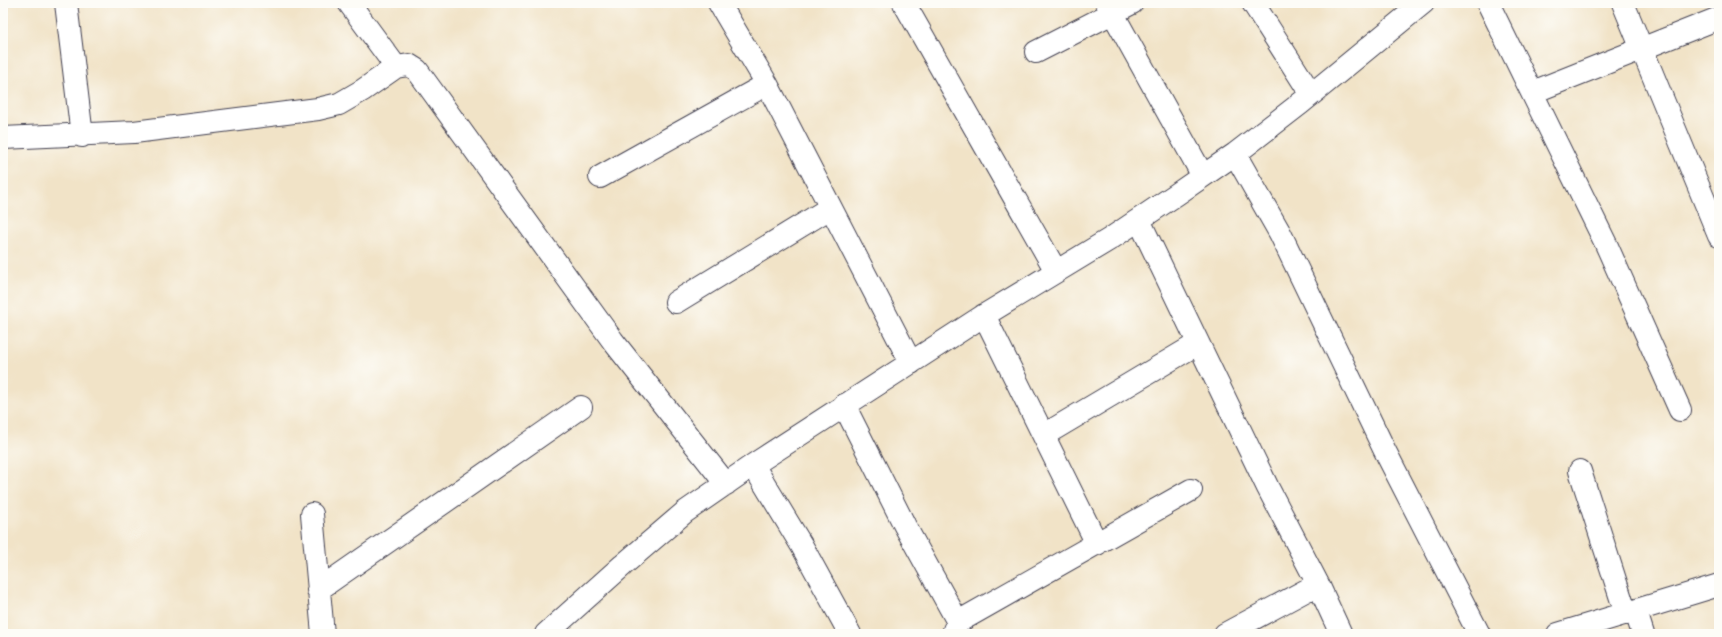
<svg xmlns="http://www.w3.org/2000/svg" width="1722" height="637" font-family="Pangolin,sans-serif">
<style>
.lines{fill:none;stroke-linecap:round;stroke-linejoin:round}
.minor-casing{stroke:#413f50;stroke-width:24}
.minor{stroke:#fff;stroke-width:22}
</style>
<rect width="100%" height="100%" fill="#fdfcf7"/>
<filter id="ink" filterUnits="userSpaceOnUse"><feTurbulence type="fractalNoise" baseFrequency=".025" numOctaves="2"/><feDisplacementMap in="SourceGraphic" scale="8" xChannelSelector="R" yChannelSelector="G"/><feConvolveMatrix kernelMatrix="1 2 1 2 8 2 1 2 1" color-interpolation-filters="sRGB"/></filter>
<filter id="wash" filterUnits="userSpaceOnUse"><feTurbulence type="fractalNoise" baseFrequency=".012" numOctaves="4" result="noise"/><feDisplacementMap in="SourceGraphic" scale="16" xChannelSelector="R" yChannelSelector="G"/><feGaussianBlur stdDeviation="0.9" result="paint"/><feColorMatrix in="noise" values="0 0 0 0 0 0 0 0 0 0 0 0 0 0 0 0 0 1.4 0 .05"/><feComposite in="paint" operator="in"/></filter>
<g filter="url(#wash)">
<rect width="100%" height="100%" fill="#f1e3c7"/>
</g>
<g filter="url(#ink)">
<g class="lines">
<defs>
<path id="minor" d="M66,3L82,136
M349,3L396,67
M719,3L767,84L911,363
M904,3L1056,271
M1107,3L1203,176
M1253,3L1311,94
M1488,3L1606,244L1680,410
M1623,3L1719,236
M1036,52L1132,3
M1533,92L1719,18
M3,138L134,132L318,109L339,104L363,90L396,67L409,65L417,70L613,341L726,484
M1235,154L1280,233L1385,451L1479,634
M600,177L767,84
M1139,220L1268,488L1318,584L1341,634
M676,302L830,208
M984,315L1097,544
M844,405L905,526L958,622
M1044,435L1197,344
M753,465L802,546L850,634
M1580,471L1626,614
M312,514L323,634
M318,590L581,407
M1636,612L1643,634
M546,634L623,565L685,512L753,465L983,316L1110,239L1177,194L1235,154L1301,103L1423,3
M954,634V630L958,622L1191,490
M1225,634L1318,584
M1558,634L1719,585"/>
</defs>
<use href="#minor" class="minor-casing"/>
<use href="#minor" class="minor"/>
</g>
</g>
<rect width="1722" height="637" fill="none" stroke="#fdfcf7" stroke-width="16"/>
</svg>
